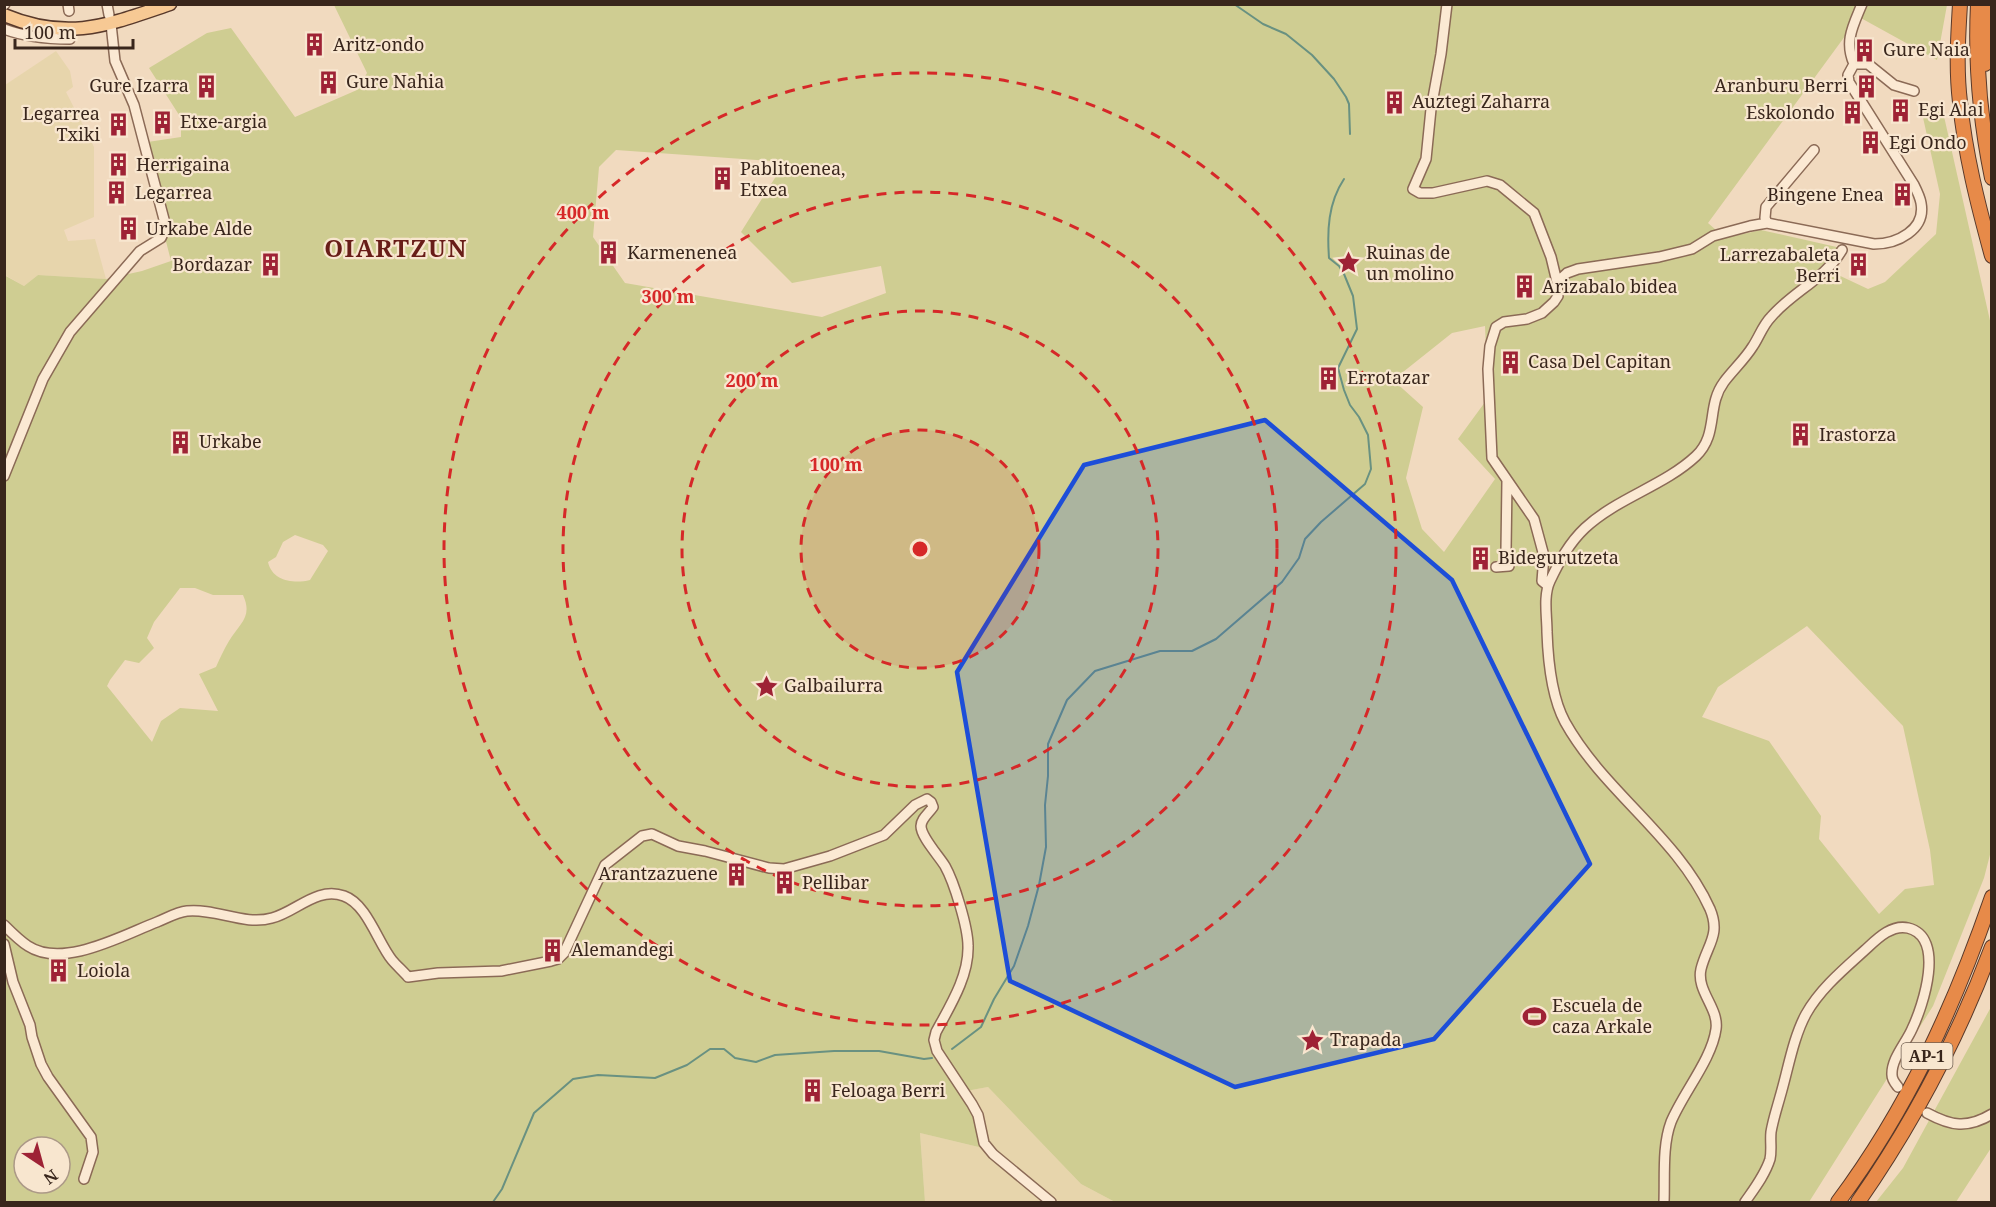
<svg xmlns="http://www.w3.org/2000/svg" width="1996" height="1207" font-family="'Noto Serif',serif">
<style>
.farmland{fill:#e7d5ac}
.green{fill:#cfcd92;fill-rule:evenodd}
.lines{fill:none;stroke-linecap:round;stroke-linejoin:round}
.stream{stroke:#699181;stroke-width:2}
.minor-casing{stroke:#8b6a56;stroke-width:12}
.major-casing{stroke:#58392b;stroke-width:15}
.highway-casing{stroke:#58392b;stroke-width:16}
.minor{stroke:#fbe9d3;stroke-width:9}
.major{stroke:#f7c994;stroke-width:12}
.highway{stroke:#e78a49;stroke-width:14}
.marked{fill:#1d4ed8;fill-opacity:0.2;stroke:#1d4ed8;stroke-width:4.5;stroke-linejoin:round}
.ring{fill:none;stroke:#d62828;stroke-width:3;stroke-dasharray:10 8}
.labels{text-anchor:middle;stroke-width:4.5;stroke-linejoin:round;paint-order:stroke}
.shield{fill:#f8e6cf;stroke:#726052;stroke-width:1.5}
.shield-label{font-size:16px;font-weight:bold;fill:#39261c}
.poi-label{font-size:18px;fill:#39261c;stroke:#f8e6cf;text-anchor:start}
.district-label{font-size:24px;font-weight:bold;letter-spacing:1.5px;fill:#681d18;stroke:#f8e6cf}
.centre{fill:#d62828;stroke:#f8e6cf;stroke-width:3}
.ring-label{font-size:18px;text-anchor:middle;font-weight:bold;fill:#d62828;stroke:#f8e6cf;stroke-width:4.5;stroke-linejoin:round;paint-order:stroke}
</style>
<rect width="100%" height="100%" fill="#f1dabf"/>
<path class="farmland" d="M56,51L70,71L73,87L66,92L94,147V217L64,230L68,241L95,239L106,279L38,275L24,286L5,275V85Z
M988,1087L1081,1184L1115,1202H925L920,1133L987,1149L965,1091Z"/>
<path class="green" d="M334,5H1947L1937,60L1859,17L1708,223L1725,238L1761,230L1841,248L1834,273L1868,289L1885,282L1936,234L1940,194L1922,113L1941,103L1991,325L1992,847L1984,878L1933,1006L1809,1202H1115L1081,1184L988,1087L966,1091L987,1149L920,1133L925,1202H5L4,489L10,468L4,465V275L24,286L38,275L106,279L142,271L171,261L141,143L181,137V118L149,68L207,33L231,28L295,117L357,90L367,73ZM616,150L785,162L741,232L792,283L881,266L886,293L822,317L625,283L593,237L599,167ZM1485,326L1488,398L1458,439L1495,479L1444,552L1422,529L1406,478L1423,407L1393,380L1452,333ZM295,535L323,545L328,551L310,580C294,584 272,581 268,562L276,557L283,542ZM180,588H195L213,595H243C253,617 240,623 229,641C224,649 220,658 216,667L199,674L218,711L180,708L161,721L152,742L107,686L110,680L125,660L139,663L154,648L147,638L154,622ZM1807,626L1903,726L1930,850L1934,885L1905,889L1879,914L1819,839L1821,816L1769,741L1702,717L1718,687ZM24,1147H60V1183H24Z
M1991,1007V1148L1956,1202H1876L1903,1168Z"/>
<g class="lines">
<path class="stream" d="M1234,4L1263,24L1286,34L1312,55L1334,79L1346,97L1349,104L1350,134
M952,1049L981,1027L994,999L1014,966L1028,926L1039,885L1046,847L1045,805L1048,776V744L1067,700L1095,671L1160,651H1192L1216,639L1282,582L1299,558L1305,539L1321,522L1365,484L1371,469L1368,435L1359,417L1350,405L1344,390L1338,368L1357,329L1353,296L1344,274L1339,266L1329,258C1327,231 1328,203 1344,179
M493,1202L502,1189L534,1113L573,1079L598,1075L655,1078L687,1065L710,1049H724L735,1058L756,1062L775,1055L834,1051H879L924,1059L932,1058"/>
<defs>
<path id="minor" d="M68,4L69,11
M107,4L109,15
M1447,4L1441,54L1431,109L1426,159L1413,189L1420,193H1433L1487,181L1500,185L1534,213L1551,257L1557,282L1558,296L1554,302L1542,313L1527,319L1504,322L1496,327L1490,346L1488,369L1492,458L1534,519L1544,556L1542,581L1547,585
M4,5L5,4
M4,29C25,37 48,39 70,39
M1854,64H1868L1894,85L1914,91
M1854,64C1844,41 1853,26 1862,4
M1767,223L1765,218L1766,207L1814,150
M1557,282L1567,273L1578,269L1659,257L1692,249L1713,236L1750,226L1767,223L1874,244C1897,244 1926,230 1921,203C1920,197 1917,191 1914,185L1849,82L1848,75L1854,64
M4,476L43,379L70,332L140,251L161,238L166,227L134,105L115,61L111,24
M1496,567L1509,566L1506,550L1507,481
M4,925C11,932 20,941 28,946C63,969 123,935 157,922C167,918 177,912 187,911C216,908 244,926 272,918C296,912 317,886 344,896C367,904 378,943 392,960C397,966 403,971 408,977L438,973L501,971L551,961L558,959L564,953L605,865L642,836L652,834L678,846L705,851L769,868L784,869L830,856L884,835L915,805L927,799L931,802L933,807C929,813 921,819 921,826C921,837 939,856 945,866C954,882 968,927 968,946C969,976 950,1006 936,1032L934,1040L937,1051L972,1104L978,1115L984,1143L993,1154L1051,1202
M4,944L13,982L30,1025L32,1037L41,1064L48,1077L91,1137L93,1152L84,1179
M1927,1113C1951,1126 1967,1129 1992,1114
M1664,1202C1665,1177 1662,1146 1671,1122C1683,1093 1712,1059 1716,1029C1719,1008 1696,991 1701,969C1707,945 1721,935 1710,909C1677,836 1604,792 1565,722C1551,696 1548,661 1547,632C1547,616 1543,596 1550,581C1559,562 1569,543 1585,528C1617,498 1664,486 1696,456C1719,434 1706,406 1724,382C1733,370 1745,359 1753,346C1759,337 1763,325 1771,317C1792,292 1825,279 1842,250
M1745,1202C1754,1189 1765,1175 1770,1159C1772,1150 1770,1141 1771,1132C1773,1120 1777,1108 1780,1097C1788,1070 1793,1038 1806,1014C1820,989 1844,969 1865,950C1876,940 1891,924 1908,928C1946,937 1923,1006 1912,1029C1906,1043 1891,1059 1892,1075C1892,1080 1895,1083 1898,1087"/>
<path id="major" d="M4,15C69,42 108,25 170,4"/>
<path id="highway" d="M1960,4C1958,37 1956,69 1960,102C1965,154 1978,205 1992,256
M1978,4C1975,64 1980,120 1992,178
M1985,64L1989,4
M1838,1202C1908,1108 1954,1007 1992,897
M1858,1202C1913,1123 1958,1038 1992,947"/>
</defs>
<use href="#minor" class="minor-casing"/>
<use href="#major" class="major-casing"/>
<use href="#highway" class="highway-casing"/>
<use href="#minor" class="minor"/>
<use href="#major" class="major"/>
<use href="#highway" class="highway"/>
</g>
<path class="marked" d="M1265,420L1452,580L1590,864L1434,1039L1235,1087L1010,981L957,672L1084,465Z"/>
<circle cx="920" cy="549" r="119" fill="#d62828" fill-opacity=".12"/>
<g class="ring">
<circle cx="920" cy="549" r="119"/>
<circle cx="920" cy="549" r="238"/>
<circle cx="920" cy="549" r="357"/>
<circle cx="920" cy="549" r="476"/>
</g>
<defs>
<symbol id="building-bare" viewBox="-9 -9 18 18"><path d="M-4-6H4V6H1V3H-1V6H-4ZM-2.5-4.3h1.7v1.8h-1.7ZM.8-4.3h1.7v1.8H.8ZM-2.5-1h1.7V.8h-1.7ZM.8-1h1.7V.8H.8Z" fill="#9e2235" stroke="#f8e6cf" stroke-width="2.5" paint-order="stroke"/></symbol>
<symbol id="sight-bare" viewBox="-9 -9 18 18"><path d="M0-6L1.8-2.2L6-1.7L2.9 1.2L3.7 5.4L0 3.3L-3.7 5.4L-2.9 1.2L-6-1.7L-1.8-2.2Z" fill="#9e2235" stroke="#f8e6cf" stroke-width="2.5" paint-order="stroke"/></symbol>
<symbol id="stadium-bare" viewBox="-9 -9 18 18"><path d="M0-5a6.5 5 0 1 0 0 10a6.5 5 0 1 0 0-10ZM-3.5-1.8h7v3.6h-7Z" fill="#9e2235" stroke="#f8e6cf" stroke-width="2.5" paint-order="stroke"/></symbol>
</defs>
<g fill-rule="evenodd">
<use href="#building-bare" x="298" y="28" width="33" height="33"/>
<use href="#building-bare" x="1848" y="34" width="33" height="33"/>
<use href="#building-bare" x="312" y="66" width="33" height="33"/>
<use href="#building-bare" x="190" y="70" width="33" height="33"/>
<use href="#building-bare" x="1850" y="70" width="33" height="33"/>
<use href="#building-bare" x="1378" y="86" width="33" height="33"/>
<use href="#building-bare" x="1884" y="94" width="33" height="33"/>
<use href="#building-bare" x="1836" y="96" width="33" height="33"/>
<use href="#building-bare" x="146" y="106" width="33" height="33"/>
<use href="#building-bare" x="102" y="108" width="33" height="33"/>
<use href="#building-bare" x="1854" y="126" width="33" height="33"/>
<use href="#building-bare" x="102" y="148" width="33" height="33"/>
<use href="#building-bare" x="706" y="162" width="33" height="33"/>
<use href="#building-bare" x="100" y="176" width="33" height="33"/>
<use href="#building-bare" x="1886" y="178" width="33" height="33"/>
<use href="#building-bare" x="112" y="212" width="33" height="33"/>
<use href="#building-bare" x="592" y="236" width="33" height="33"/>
<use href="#sight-bare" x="1332" y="246" width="33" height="33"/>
<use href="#building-bare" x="254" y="248" width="33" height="33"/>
<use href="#building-bare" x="1842" y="248" width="33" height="33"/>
<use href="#building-bare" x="1508" y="270" width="33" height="33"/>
<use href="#building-bare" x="1494" y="346" width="33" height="33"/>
<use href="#building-bare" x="1312" y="362" width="33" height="33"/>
<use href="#building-bare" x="1784" y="418" width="33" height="33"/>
<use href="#building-bare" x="164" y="426" width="33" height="33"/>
<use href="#building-bare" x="1464" y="542" width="33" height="33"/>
<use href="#sight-bare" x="750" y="670" width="33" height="33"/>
<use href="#building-bare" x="720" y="858" width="33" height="33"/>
<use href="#building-bare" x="768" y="866" width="33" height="33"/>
<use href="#building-bare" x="536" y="934" width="33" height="33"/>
<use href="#building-bare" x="42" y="954" width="33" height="33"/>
<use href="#stadium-bare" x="1518" y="1000" width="33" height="33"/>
<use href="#sight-bare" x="1296" y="1024" width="33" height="33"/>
<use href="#building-bare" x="796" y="1074" width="33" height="33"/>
</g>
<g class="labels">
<rect class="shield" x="1901.5" y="1043" width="51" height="26" rx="4.5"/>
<g class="shield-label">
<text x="1927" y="1062">AP-1</text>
</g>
<g class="poi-label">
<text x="333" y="51">Aritz-ondo</text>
<text x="1883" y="56">Gure Naia</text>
<text x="346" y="88">Gure Nahia</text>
<text x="189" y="92" text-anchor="end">Gure Izarra</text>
<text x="1848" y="92" text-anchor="end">Aranburu Berri</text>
<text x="1412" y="108">Auztegi Zaharra</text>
<text x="1918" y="116">Egi Alai</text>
<text x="1835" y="119" text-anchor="end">Eskolondo</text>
<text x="100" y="120" text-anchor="end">Legarrea<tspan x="100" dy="21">Txiki</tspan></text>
<text x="180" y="128">Etxe-argia</text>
<text x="1889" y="149">Egi Ondo</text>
<text x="136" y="171">Herrigaina</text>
<text x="740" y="175">Pablitoenea,<tspan x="740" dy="21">Etxea</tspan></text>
<text x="135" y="199">Legarrea</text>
<text x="1884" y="201" text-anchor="end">Bingene Enea</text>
<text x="146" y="235">Urkabe Alde</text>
<text x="627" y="259">Karmenenea</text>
<text x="1366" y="259">Ruinas de<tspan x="1366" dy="21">un molino</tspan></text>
<text x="1840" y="261" text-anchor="end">Larrezabaleta<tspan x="1840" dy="21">Berri</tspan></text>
<text x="252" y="271" text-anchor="end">Bordazar</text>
<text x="1542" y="293">Arizabalo bidea</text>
<text x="1528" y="368">Casa Del Capitan</text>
<text x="1347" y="384">Errotazar</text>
<text x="1819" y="441">Irastorza</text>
<text x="199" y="448">Urkabe</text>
<text x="1498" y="564">Bidegurutzeta</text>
<text x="784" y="692">Galbailurra</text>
<text x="718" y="880" text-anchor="end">Arantzazuene</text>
<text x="802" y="889">Pellibar</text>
<text x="571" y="956">Alemandegi</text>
<text x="77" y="977">Loiola</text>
<text x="1552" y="1012">Escuela de<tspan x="1552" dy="21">caza Arkale</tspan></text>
<text x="1330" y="1046">Trapada</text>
<text x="831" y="1097">Feloaga Berri</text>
</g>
<g class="district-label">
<text x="396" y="257">OIARTZUN</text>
</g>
</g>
<circle cx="920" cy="549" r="9" class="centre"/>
<g class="ring-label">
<text x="583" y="219">400 m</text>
<text x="668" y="303">300 m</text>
<text x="752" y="387">200 m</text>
<text x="836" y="471">100 m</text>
</g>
<rect width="1996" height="1207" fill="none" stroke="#39261c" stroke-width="12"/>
<g transform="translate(42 1165) rotate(144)"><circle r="28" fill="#f8e6cf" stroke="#ac9987" stroke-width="1.5"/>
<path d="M0-4.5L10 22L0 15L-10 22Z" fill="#9e2235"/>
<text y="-9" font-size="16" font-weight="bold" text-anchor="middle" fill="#39261c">N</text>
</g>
<path d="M15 39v9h118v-9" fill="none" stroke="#39261c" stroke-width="3"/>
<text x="24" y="39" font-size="18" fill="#39261c" stroke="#f8e6cf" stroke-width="4.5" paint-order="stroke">100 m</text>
</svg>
